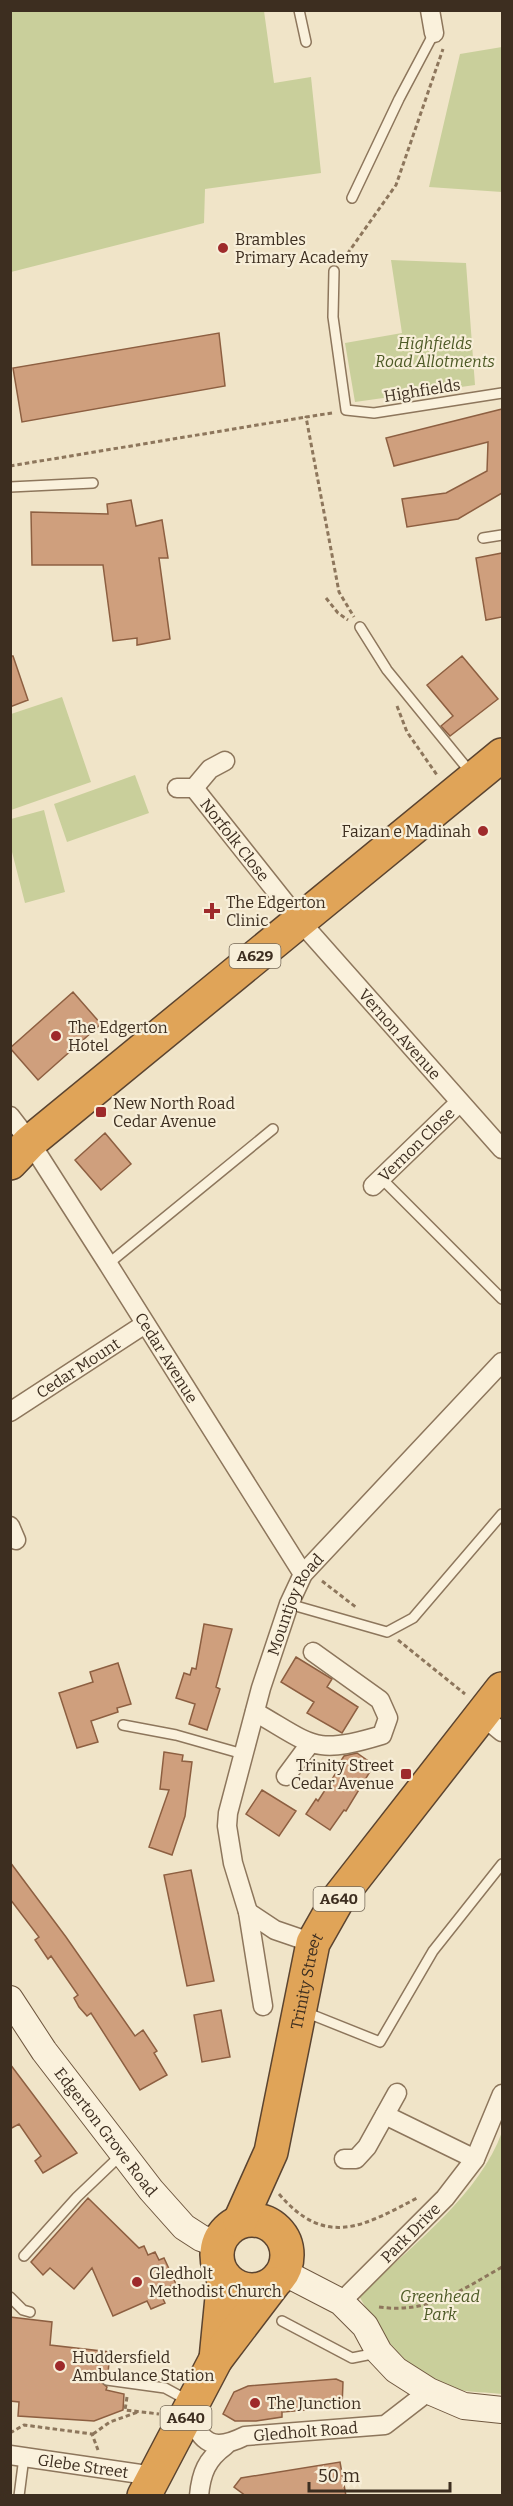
<svg xmlns="http://www.w3.org/2000/svg" width="513" height="2506" font-family="Bitter,serif">
<style>
.green{fill:#c9cf9b}
.building{fill:#cf9f7d;stroke:#8d5f41;stroke-width:1.5}
.lines{fill:none;stroke-linecap:round;stroke-linejoin:round}
.lane-casing{stroke:#8d765c;stroke-width:12}
.street-casing{stroke:#8d765c;stroke-width:21}
.secondary-casing{stroke:#6f573f;stroke-width:28}
.highway-casing{stroke:#5b4430;stroke-width:36}
.path{stroke:#8d765c;stroke-width:3;stroke-dasharray:4.5 3;stroke-linecap:butt}
.lane{stroke:#faf1dc;stroke-width:9}
.street{stroke:#faf1dc;stroke-width:18}
.secondary{stroke:#faf1dc;stroke-width:26}
.highway{stroke:#e0a458;stroke-width:33}
.poi-dot{fill:#9e2a2b;stroke:#f7eed8;stroke-width:2}
.labels{text-anchor:middle;stroke-width:4.5;stroke-linejoin:round;paint-order:stroke}
.shield{fill:#f7eed8;stroke:#756857;stroke-width:1.5}
.shield-label{font-size:15px;font-weight:bold;fill:#3d2e20}
.poi-label{font-size:16px;fill:#3d2e20;stroke:#f7eed8;text-anchor:start}
.park-label{font-size:16px;font-style:italic;fill:#4d5a26;stroke:#f7eed8}
.street-label{font-size:16px;fill:#3d2e20;stroke:#f7eed8}
</style>
<rect width="100%" height="100%" fill="#f0e4c8"/>
<path class="green" d="M10,11H264L274,83L311,77L321,173L205,189L204,223L11,272Z
M502,47V192L429,187L460,54Z
M391,260L466,263L475,385L355,402L345,343L402,333Z
M62,697L91,782L11,810V714Z
M135,775L149,813L67,842L54,804Z
M44,810L65,892L25,903L11,848V819Z
M502,2132V2394C488,2392 471,2393 456,2389C407,2374 383,2338 359,2296C408,2249 479,2196 502,2132Z"/>
<path class="building" d="M219,333L225,386L22,422L13,368Z
M502,409V493L458,519L407,527L402,499L446,493L487,471L488,442L394,466L386,438Z
M131,500L136,526L162,520L168,558H159L170,639L137,645V638L113,641L103,565H32L31,512L108,514L107,504Z
M502,553V617L486,620L476,558Z
M10,656H13L28,700L10,707Z
M462,656L498,699L450,736L441,726L453,716L427,685Z
M73,992L101,1024L38,1080L10,1048Z
M105,1133L131,1164L101,1190L75,1160Z
M204,1624L232,1629L216,1687L220,1689L207,1730L189,1724L195,1704L176,1698L184,1673L190,1675L192,1668L196,1669Z
M296,1657L332,1679L327,1687L358,1707L342,1733L307,1713L314,1702L281,1682Z
M118,1663L131,1704L117,1708L118,1712L91,1721L98,1742L77,1748L59,1693L93,1682L90,1672Z
M164,1752L183,1755L182,1761L192,1762L185,1816L172,1855L149,1847L169,1790L160,1789Z
M357,1753L374,1765L346,1811L344,1810L330,1830L306,1814L316,1799L318,1801L341,1765L339,1764L344,1756Z
M262,1790L296,1811L279,1836L246,1814Z
M10,1862L66,1937L135,2036L143,2030L157,2051L154,2053L167,2075L140,2090L91,2013L87,2016L79,2007L74,1998L78,1995L51,1956L48,1959L35,1940L39,1937L10,1899Z
M191,1870L214,1981L187,1986L164,1875Z
M221,2010L230,2057L202,2062L194,2015Z
M10,2064L77,2153L43,2173L35,2161L41,2156L19,2124L10,2129Z
M88,2198L139,2248L144,2246L148,2255L155,2252L159,2260L164,2258L176,2284L171,2286L173,2289L161,2295L165,2303L151,2309L147,2301L113,2316L92,2268L74,2289L50,2268L43,2275L31,2262Z
M10,2317L52,2322L50,2345L110,2352L108,2373L102,2375L101,2382L107,2387L106,2390L124,2394L123,2410L94,2421L18,2416L19,2402L10,2401Z
M336,2379L343,2382L342,2407L282,2412V2417L256,2421H235L223,2414L234,2392L248,2386Z
M340,2462L346,2496H246L234,2487L241,2478Z"/>
<g class="lines">
<defs>
<path id="lane" d="M299,10L306,42
M352,198L399,99L434,33
M334,271L333,317L346,410L374,413L502,393
M10,487L93,483
M483,538L502,535
M360,627L387,670L471,773
M381,1178L502,1299
M108,1264L273,1129
M289,1604L387,1632L413,1618L502,1514
M123,1725L176,1735L243,1754
M305,2012L380,2042L433,1951L502,1864
M24,2256L77,2197L121,2155
M10,2297L23,2310L30,2312
M282,2321L352,2358L377,2353
M107,2380L165,2388L189,2401
M19,2496L24,2457"/>
<g id="street">
<path d="M430,10L434,33"/>
<path d="M177,788H194L210,769L225,761"/>
<path id="s1" d="M194,788L299,920L502,1149"/>
<path id="s2" d="M10,1116L30,1142L108,1264L303,1574"/>
<path id="s3" d="M373,1186L459,1103"/>
<path id="s4" d="M10,1412L145,1324"/>
<path d="M10,1526L16,1540"/>
<path d="M255,1712C313,1745 313,1756 382,1735L388,1718L380,1700L313,1652"/>
<path d="M481,1715L502,1732"/>
<path d="M286,1776L309,1745"/>
<path d="M248,1912L275,1930L313,1943"/>
<path id="s5" d="M263,2006L248,1912L233,1863L227,1826L228,1813L261,1688L289,1604L303,1574L502,1362"/>
<path d="M385,2115L475,2159"/>
<path d="M344,2159H356L367,2147L397,2093"/>
<path id="s6" d="M341,2302L445,2198L475,2159L502,2094"/>
<path id="s7" d="M189,2412C201,2444 213,2452 245,2436L385,2425L429,2391"/>
<path id="s8" d="M10,2455L154,2476"/>
<path d="M199,2496C201,2473 207,2459 225,2446"/>
</g>
<g id="secondary">
<path id="s9" d="M10,1999L44,2051L151,2190L184,2227L201,2238L218,2244"/>
<path d="M283,2272L341,2302L365,2326L379,2352L396,2370L429,2391L464,2406L502,2410"/>
</g>
<g id="highway">
<path d="M10,1163L30,1142L502,755"/>
<circle cx="252" cy="2255" r="35"/>
<path id="s10" d="M240,2221L271,2152L313,1943L338,1899L502,1689"/>
<path d="M216,2359L224,2277"/>
<path d="M144,2496L216,2359L273,2284"/>
</g>
</defs>
<use href="#lane" class="lane-casing"/>
<use href="#street" class="street-casing"/>
<use href="#secondary" class="secondary-casing"/>
<use href="#highway" class="highway-casing"/>
<path class="path" d="M343,260L396,185L443,49
M332,413L306,417L339,592L354,617
M10,466L306,417
M326,598L338,613L348,620
M397,706L407,732L437,775
M322,1581L357,1608
M398,1640L465,1694
M279,2194C326,2249 364,2226 419,2197
M379,2307C428,2314 462,2290 502,2267
M127,2397L125,2410L159,2414
M10,2433L24,2425L92,2434L98,2450
M93,2434L110,2422L138,2412"/>
<use href="#lane" class="lane"/>
<use href="#street" class="street"/>
<use href="#secondary" class="secondary"/>
<use href="#highway" class="highway"/>
</g>
<g class="poi-dot">
<circle cx="223" cy="248" r="6"/>
<circle cx="483" cy="831" r="6"/>
<path d="M209 902h6v6h6v6h-6v6h-6v-6h-6v-6h6z"/>
<circle cx="56" cy="1036" r="6"/>
<rect x="95" y="1106" width="12" height="12" rx="3"/>
<rect x="400" y="1768" width="12" height="12" rx="3"/>
<circle cx="137" cy="2282" r="6"/>
<circle cx="60" cy="2366" r="6"/>
<circle cx="255" cy="2403" r="6"/>
</g>
<g class="labels">
<g class="shield">
<rect x="229.5" y="944" width="51" height="24" rx="4.5"/>
<rect x="313.5" y="1887" width="51" height="24" rx="4.5"/>
<rect x="160.5" y="2406" width="51" height="24" rx="4.5"/>
</g>
<g class="shield-label">
<text x="255" y="961">A629</text>
<text x="339" y="1904">A640</text>
<text x="186" y="2423">A640</text>
</g>
<g class="poi-label">
<text x="235" y="245">Brambles<tspan x="235" dy="18">Primary Academy</tspan></text>
<text x="471" y="837" text-anchor="end">Faizan e Madinah</text>
<text x="226" y="908">The Edgerton<tspan x="226" dy="18">Clinic</tspan></text>
<text x="68" y="1033">The Edgerton<tspan x="68" dy="18">Hotel</tspan></text>
<text x="113" y="1109">New North Road<tspan x="113" dy="18">Cedar Avenue</tspan></text>
<text x="394" y="1771" text-anchor="end">Trinity Street<tspan x="394" dy="18">Cedar Avenue</tspan></text>
<text x="149" y="2279">Gledholt<tspan x="149" dy="18">Methodist Church</tspan></text>
<text x="72" y="2363">Huddersfield<tspan x="72" dy="18">Ambulance Station</tspan></text>
<text x="267" y="2409">The Junction</text>
</g>
<g class="park-label">
<text x="435" y="349">Highfields<tspan x="435" dy="18">Road Allotments</tspan></text>
<text x="440" y="2302">Greenhead<tspan x="440" dy="18">Park</tspan></text>
</g>
<g class="street-label">
<text transform="translate(422 390) rotate(-9)" y="6">Highfields</text>
<text dy="6" stroke="none"><textPath href="#s1" startOffset="66">Norfolk Close</textPath></text>
<text dy="6" stroke="none"><textPath href="#s1" startOffset="321">Vernon Avenue</textPath></text>
<text dy="6" stroke="none"><textPath href="#s3" startOffset="60">Vernon Close</textPath></text>
<text dy="6" stroke="none"><textPath href="#s2" startOffset="288">Cedar Avenue</textPath></text>
<text dy="6" stroke="none"><textPath href="#s4" startOffset="81">Cedar Mount</textPath></text>
<text dy="6" stroke="none"><textPath href="#s5" startOffset="417">Mountjoy Road</textPath></text>
<text dy="6" stroke="none"><textPath href="#s10" startOffset="250">Trinity Street</textPath></text>
<text dy="6" stroke="none"><textPath href="#s9" startOffset="164">Edgerton Grove Road</textPath></text>
<text dy="6" stroke="none"><textPath href="#s6" startOffset="98">Park Drive</textPath></text>
<text dy="6" stroke="none"><textPath href="#s7" startOffset="135">Gledholt Road</textPath></text>
<text dy="6" stroke="none"><textPath href="#s8" startOffset="74">Glebe Street</textPath></text>
</g>
</g>
<rect width="513" height="2506" fill="none" stroke="#3d2e20" stroke-width="24"/>
<path d="M309 2482v9h141v-9" fill="none" stroke="#3d2e20" stroke-width="3"/>
<text x="318" y="2482" font-size="18" fill="#3d2e20" stroke="#f7eed8" stroke-width="4.5" paint-order="stroke">50 m</text>
</svg>
